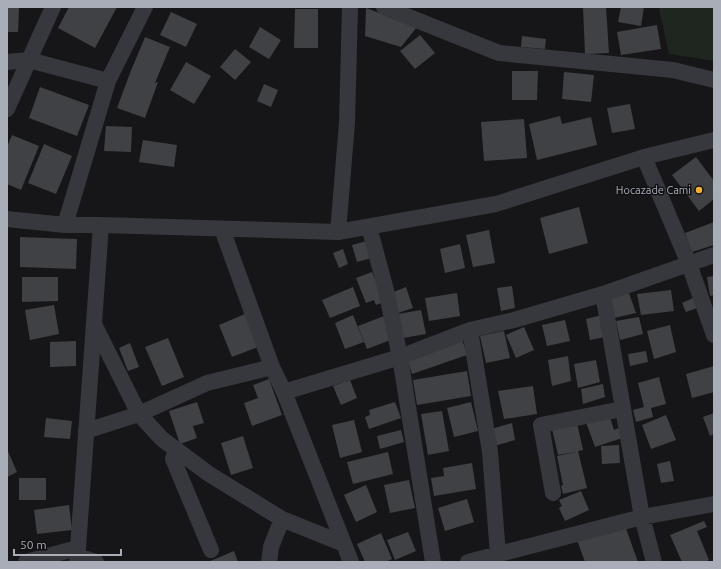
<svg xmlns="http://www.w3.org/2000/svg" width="721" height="569" font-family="Ubuntu,sans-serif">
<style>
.green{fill:#1e261f}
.building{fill:#404145}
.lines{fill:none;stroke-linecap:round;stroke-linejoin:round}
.minor{stroke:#37383d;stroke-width:16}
.poi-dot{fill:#f2b134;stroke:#111113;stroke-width:1.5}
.labels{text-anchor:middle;stroke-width:3;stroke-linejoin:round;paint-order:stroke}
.poi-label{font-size:11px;fill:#a8adb8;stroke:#111113;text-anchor:end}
</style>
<rect width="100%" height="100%" fill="#161618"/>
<path class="green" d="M660,7H714V61L669,54L659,9Z"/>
<path class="building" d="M7,7H19L18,32H7Z
M69,7H117L95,48L58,28Z
M583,7H606L609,53L585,54Z
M621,7H644L641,26L618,22Z
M366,8L417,27L401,47L365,36Z
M295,9H318V48H294Z
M171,12L197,24L186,47L160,35Z
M657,25L661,49L621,55L617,32Z
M260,27L281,40L269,59L249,47Z
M420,35L435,53L415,69L400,51Z
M522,36L546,39L545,49L521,47Z
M145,37L170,47L155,83L158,82L145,118L117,108L130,73Z
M235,49L251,62L235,80L220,67Z
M186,62L211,76L194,104L170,90Z
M512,71H538L537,100H512Z
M564,72L594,75L591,102L562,99Z
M264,84L278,90L271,107L257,101Z
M40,87L89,105L77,136L29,118Z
M630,104L635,129L612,133L607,108Z
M560,116L562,124L591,117L597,145L537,160L529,124Z
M524,119L527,158L484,161L481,122Z
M106,126L132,127L131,152L104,151Z
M12,135L39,146L21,190L7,184V147Z
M143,140L177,145L174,167L139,162Z
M44,144L72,156L56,194L28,183Z
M696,157L714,181V199L699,211L672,175Z
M579,207L588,243L549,254L540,218Z
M714,222V245L692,252L685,233Z
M489,230L495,263L473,267L466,235Z
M20,237L77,239L76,269L20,267Z
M367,241L372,258L357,262L352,245Z
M460,244L465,268L445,273L440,249Z
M343,249L348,264L339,268L333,253Z
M372,272L384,302L376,305L374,300L366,303L356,278Z
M714,276V295L710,296L707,277Z
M22,277H58V301L22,302Z
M512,286L515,308L501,311L497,288Z
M353,287L360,306L330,318L322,300Z
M406,287L413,308L398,313L391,293Z
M671,290L674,311L641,315L637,294Z
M457,293L460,316L429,321L425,298Z
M629,293L636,313L614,318L608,299Z
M693,298L697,308L686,312L682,303Z
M54,305L59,334L30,340L25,310Z
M421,310L426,334L403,338L398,314Z
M245,314L258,347L232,357L219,325Z
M353,315L364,342L345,349L335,323Z
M602,315L605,337L590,340L586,319Z
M384,316L393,339L367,349L358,326Z
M639,317L643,334L620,340L616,321Z
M565,320L570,341L547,346L542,325Z
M670,325L676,352L654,359L647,331Z
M524,327L534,350L516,358L506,335Z
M504,331L510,358L486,363L480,336Z
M168,338L184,377L162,386L145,347Z
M462,339L467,355L412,374L407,358Z
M76,341V366L50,367V342Z
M130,343L139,367L128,371L119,348Z
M646,351L648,362L630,366L628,354Z
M568,356L571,381L552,386L548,360Z
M596,360L600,382L578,388L574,364Z
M714,366V392L692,398L686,374Z
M467,371L471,396L417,405L413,380Z
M659,377L666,404L651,408L653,417L636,422L633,410L644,407L638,383Z
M269,379L282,415L252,426L244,403L258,398L253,385Z
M350,380L357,398L341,405L333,386Z
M603,384L605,397L583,404L581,389Z
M533,386L537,414L504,419L498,391Z
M197,402L204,423L193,426L197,438L180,444L169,411Z
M395,402L401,418L369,429L365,417L370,415L369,410Z
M471,402L478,431L454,437L447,408Z
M442,411L449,451L428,455L421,414Z
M714,413V434L710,436L703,417Z
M609,414L614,430L621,427L625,437L595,447L586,422Z
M666,415L676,440L651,449L642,425Z
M46,418L72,421L70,439L44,437Z
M354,420L362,452L340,458L332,425Z
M512,423L515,440L494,446L491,429Z
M577,423L583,450L578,451L587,488L563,494L561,486L563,485L557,456L576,452L558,455L552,429Z
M401,430L404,442L380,449L377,436Z
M243,436L253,468L231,475L221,443Z
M619,445L620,463L602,464L601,446Z
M7,449L17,472L7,477Z
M388,452L393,474L353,484L347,462Z
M670,461L674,481L661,483L657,464Z
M472,463L476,489L434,496L431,478L444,476L443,468Z
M19,478H46V500H19Z
M409,480L415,508L390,513L384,485Z
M366,485L377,512L356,522L344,495Z
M581,491L589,510L565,521L559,508L562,506L559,500Z
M467,499L474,522L445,531L438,508Z
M69,505L72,530L37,534L34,510Z
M704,521L707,527L697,531L709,560L705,562H682L670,535Z
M624,523L638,562H585L577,540Z
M408,532L416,551L395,560L387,540Z
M381,533L392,559L385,562H365L357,544Z
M234,551L238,562H208Z"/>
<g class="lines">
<path class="minor" d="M384,7L499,53L673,70L714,80
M7,62L29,60L108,81
M7,109L53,7
M644,157L689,264L714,335
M7,219L65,225H101L338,232L496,204L644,157L714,140
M65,225L108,81L145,7
M369,227L386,290L400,357L433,562
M222,229L272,367L284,392L351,562
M338,232L347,123L350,7
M603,294L642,517L654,562
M94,324L139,414L162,439L209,474L282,519L344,544
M470,330L490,452L498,554
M284,392L400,357L470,330L514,320L603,294L714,255
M86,431L139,414L207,383L272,367
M176,450L173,459L211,550
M553,493L541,425L622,409
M77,556L96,562
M26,562L77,548
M77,562L101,225
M269,562L271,547L282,519
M468,562L642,517L714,504"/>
</g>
<circle class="poi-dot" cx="699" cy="190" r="4"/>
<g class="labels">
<g class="poi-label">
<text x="691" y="194">Hocazade Cami</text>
</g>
</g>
<rect width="721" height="569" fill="none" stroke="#a8adb8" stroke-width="16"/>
<path d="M14 549v6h107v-6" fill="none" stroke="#a8adb8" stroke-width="2"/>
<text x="20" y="549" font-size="12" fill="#a8adb8" stroke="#111113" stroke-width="3" paint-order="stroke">50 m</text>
</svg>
